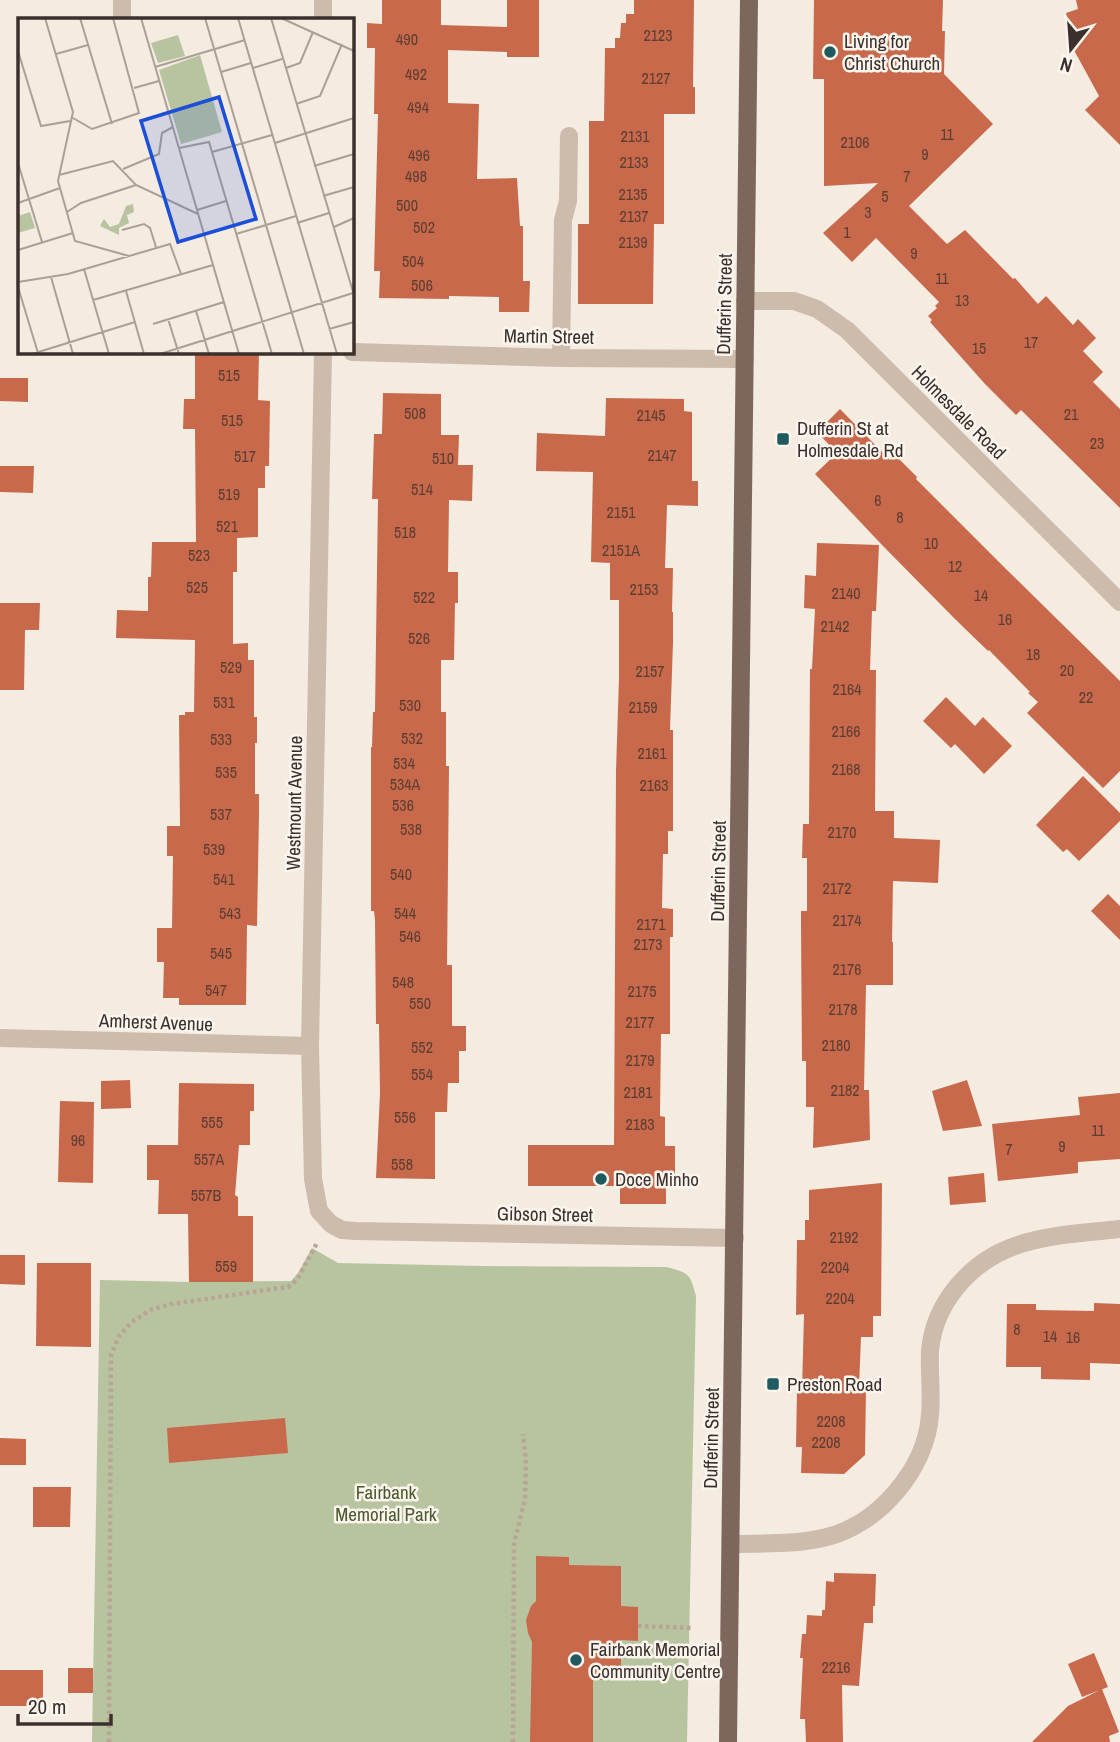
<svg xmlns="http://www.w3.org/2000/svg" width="1120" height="1742" font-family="'Archivo Narrow',sans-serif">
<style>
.green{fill:#b8c4a0}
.building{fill:#c8694b}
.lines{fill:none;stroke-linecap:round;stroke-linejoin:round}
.path{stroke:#b9a596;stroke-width:4.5;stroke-dasharray:3.5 3.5;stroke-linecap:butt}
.minor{stroke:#cdbbac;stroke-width:18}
.major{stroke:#7d675c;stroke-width:18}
.poi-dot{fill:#1f5a5e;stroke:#fbf5ee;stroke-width:2.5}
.labels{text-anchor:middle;stroke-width:5;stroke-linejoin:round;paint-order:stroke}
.number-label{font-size:16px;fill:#5e3e33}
.poi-label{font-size:19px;fill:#3b302b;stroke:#fbf5ee;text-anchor:start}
.street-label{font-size:19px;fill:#3b302b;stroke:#fbf5ee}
.park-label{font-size:19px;fill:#4a5a2e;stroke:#fbf5ee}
.inset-road{fill:none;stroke:#aaa098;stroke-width:2}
.view{fill:#1d4ed8;fill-opacity:0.15;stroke:#1d4ed8;stroke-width:3.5}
.inset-edge{fill:none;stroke:#3b302b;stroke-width:3.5}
</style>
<rect width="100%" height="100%" fill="#f4ebe1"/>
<path class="green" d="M312,1248L338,1263L482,1266L666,1267C689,1273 690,1273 696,1296L687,1742H92L100,1280L189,1282L291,1281L298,1273Z"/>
<path class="building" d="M382,0H441V25L507,27V0H539V57H507V52L448,50V103L479,104L477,179L517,178L520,226H523V281H530L529,312H499V297L449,296V299L379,298L380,271H374L378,114H374L375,48H367V23L382,24Z
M634,0H694L693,87H695V114H664V224H654L653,304H578V224H589V121H604L605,48H615V38H620L621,23H626V14H634Z
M814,0H943L942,31H945L944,74L993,124L909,206L947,244L965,230L1013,279L1015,278L1038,304L1046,296L1073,325L1078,319L1096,338L1083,351L1103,372L1093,382L1120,409V508L1021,410L1016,415L985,384L930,322L932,320L928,316L937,308L935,306L939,302L876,238L852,262L823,233L878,183L824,186V79H813Z
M1076,0H1120V145L1085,110L1099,96L1069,41L1073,39L1066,13L1078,9Z
M195,352H259L258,400L270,401L269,466H265V488H258V537L237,538V572H233V644L248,643V660H254V717H257V743H255V794H259V814L257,926L247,925L246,1005H179V998H163L164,962H157V928H172L173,856H167V826H180L179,715H185V712H194L195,640L116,638L117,610L148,611V577H151L152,542H196L195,429H183L184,399H195Z
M0,378H28V402L0,401Z
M383,393L441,394V435H459L458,465H473L472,501L449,500L448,572H458V603H455L454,660H441V712H446V766H449L447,965H452V1026H466V1051H459V1083H448L447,1112H435V1179L376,1178L380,1093L379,1024H376L375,920L374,911H371V747H372L373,712H375L378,499H372L374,434H382Z
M606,398L684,399V411L692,412V481H698V506L667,505L665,568H673L672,612H673V642L670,730H673V831H668V854H663L662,908L673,909V937H670V1034H661L660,1114V1116L665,1117V1146H675V1186H666V1204H620V1186H528V1145H614L616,771L619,678V600H610V563L591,562L593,472L536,471L537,433L605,436Z
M840,409L890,460L895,455L917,477L916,479L1007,570L1120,681V771L1103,788L1027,713L1038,702L1028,693L1030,692L989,650L988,651L955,619L883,546L815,474L837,453L817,432Z
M0,466H34L33,493L0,492Z
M817,543L879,545L876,611H872L870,670H876L875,811H894V838L940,840L938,883L893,881L892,942H893V985H866L864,1090H869L870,1140L813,1148L814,1107H806V1061H802L801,926V911H807V858H802L803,824H809L810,669H812L815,609L804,608L805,575L816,576Z
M0,603H40L39,630H25L24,690H0Z
M946,697L975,726L983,717L1012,746L984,774L955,744L951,748L923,721Z
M1083,776L1120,813V821L1079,861L1067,849L1063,852L1036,825Z
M1108,894L1120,906V940L1091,911Z
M130,1080L131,1108L101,1109V1081Z
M967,1080L982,1126L943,1131L932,1091Z
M179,1083L254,1084V1111H250V1145H239L235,1195L238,1197V1216H253V1282H189L188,1214H158L159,1180H147V1145H178Z
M1120,1093V1159L1078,1162V1173L998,1181L992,1124L1080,1115L1078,1097Z
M60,1101L94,1102L93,1183L58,1182Z
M984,1173L986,1202L950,1205L948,1177Z
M882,1183L881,1316H873V1337H861L859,1387L866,1388L865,1455L844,1474L801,1473L802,1447H796L797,1390H802L804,1314L796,1315L797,1240H805V1220H809V1190Z
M0,1255H25V1285L0,1284Z
M37,1263H91V1347L36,1346Z
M1094,1303L1120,1304V1364L1090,1363V1380L1041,1379V1367H1006L1007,1304H1036V1310L1094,1311Z
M285,1418L288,1453L169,1463L167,1428Z
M0,1438L26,1439V1465H0Z
M33,1487H71L70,1527H33Z
M536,1556L569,1557V1565L621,1566V1606L638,1607V1641L621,1640V1680H593V1742H530L532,1642L528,1633L526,1620L531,1606L536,1601Z
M834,1573L876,1574L875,1606H873V1623H864L859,1686L842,1685L843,1742H806L805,1719H800L803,1658H800L802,1634H806L807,1615L822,1616V1610H825L826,1581L834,1582Z
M1094,1653L1108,1687L1082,1697L1068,1664Z
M68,1668H93V1693H68Z
M0,1670H43V1706H0Z
M1102,1689L1119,1732L1109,1736L1110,1742H1032L1068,1706Z"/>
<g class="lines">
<path class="path" d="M638,1626L693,1628
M109,1742L111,1355L119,1336L132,1322L150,1310L171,1304L288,1287L297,1280L317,1243
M513,1742L514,1543L525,1499L526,1461L523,1434"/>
<path class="minor" d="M323,0V19
M122,19V0
M745,301H794L817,309L847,330L1120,602
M323,352L310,1046L313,1179L319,1211L331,1224L342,1230L355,1231L735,1238
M352,352L561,358L745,359
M561,358L563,220L568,201L569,136
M0,1038L310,1046
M731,1544C763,1543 796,1545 827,1537C879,1524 926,1469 930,1415C932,1394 929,1372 930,1351C934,1303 970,1262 1015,1246C1047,1234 1087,1233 1120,1229"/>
<path class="major" d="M728,1742L749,0"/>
</g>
<g class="poi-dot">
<circle cx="830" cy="52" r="7"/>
<rect x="776" y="432" width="14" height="14" rx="3.5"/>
<circle cx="601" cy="1179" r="7"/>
<rect x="766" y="1377" width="14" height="14" rx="3.5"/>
<circle cx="576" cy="1660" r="7"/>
</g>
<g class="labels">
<g class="number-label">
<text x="658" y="41">2123</text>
<text x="407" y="45">490</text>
<text x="416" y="80">492</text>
<text x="656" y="84">2127</text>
<text x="418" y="113">494</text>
<text x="947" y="140">11</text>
<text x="635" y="142">2131</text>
<text x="855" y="148">2106</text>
<text x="925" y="160">9</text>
<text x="419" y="161">496</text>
<text x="634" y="168">2133</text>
<text x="416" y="182">498</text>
<text x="907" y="182">7</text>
<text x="633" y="200">2135</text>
<text x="885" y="202">5</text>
<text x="407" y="211">500</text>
<text x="868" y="218">3</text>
<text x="634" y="222">2137</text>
<text x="424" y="233">502</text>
<text x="847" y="238">1</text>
<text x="633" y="248">2139</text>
<text x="914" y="259">9</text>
<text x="413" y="267">504</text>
<text x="942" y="284">11</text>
<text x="422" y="291">506</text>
<text x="962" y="306">13</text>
<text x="1031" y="348">17</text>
<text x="979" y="354">15</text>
<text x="229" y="381">515</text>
<text x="415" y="419">508</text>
<text x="1071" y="420">21</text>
<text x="651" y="421">2145</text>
<text x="232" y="426">515</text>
<text x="1097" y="449">23</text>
<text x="662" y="461">2147</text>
<text x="245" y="462">517</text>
<text x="443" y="464">510</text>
<text x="422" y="495">514</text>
<text x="229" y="500">519</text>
<text x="878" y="506">6</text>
<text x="621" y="518">2151</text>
<text x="900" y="523">8</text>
<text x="227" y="532">521</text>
<text x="405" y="538">518</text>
<text x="931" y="549">10</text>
<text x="621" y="556">2151A</text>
<text x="199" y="561">523</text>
<text x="955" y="572">12</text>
<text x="197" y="593">525</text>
<text x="644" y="595">2153</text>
<text x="846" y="599">2140</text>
<text x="981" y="601">14</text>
<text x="424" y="603">522</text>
<text x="1005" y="625">16</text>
<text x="835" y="632">2142</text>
<text x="419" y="644">526</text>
<text x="1033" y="660">18</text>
<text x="231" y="673">529</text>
<text x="1067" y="676">20</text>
<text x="650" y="677">2157</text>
<text x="847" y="695">2164</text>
<text x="1086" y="703">22</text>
<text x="224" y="708">531</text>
<text x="410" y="711">530</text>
<text x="643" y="713">2159</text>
<text x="846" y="737">2166</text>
<text x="412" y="744">532</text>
<text x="221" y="745">533</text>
<text x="652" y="759">2161</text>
<text x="404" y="769">534</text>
<text x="846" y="775">2168</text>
<text x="226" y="778">535</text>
<text x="405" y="790">534A</text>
<text x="654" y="791">2163</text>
<text x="403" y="811">536</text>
<text x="221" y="820">537</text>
<text x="411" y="835">538</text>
<text x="842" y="838">2170</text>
<text x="214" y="855">539</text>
<text x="401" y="880">540</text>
<text x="224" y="885">541</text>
<text x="837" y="894">2172</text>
<text x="230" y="919">543</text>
<text x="405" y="919">544</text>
<text x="847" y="926">2174</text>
<text x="651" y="930">2171</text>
<text x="410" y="942">546</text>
<text x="648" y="950">2173</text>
<text x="221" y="959">545</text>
<text x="847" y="975">2176</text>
<text x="403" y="988">548</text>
<text x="216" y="996">547</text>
<text x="642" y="997">2175</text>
<text x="420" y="1009">550</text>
<text x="843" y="1015">2178</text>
<text x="640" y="1028">2177</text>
<text x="836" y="1051">2180</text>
<text x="422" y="1053">552</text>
<text x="640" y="1066">2179</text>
<text x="422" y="1080">554</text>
<text x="845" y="1096">2182</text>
<text x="638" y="1098">2181</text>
<text x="405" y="1123">556</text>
<text x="212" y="1128">555</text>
<text x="640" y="1130">2183</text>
<text x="1098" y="1136">11</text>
<text x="78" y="1146">96</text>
<text x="1062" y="1152">9</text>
<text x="1009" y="1155">7</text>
<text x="209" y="1165">557A</text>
<text x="402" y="1170">558</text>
<text x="206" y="1201">557B</text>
<text x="844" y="1243">2192</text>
<text x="226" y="1272">559</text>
<text x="835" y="1273">2204</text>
<text x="840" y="1304">2204</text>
<text x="1017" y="1335">8</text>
<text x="1050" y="1342">14</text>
<text x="1073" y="1343">16</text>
<text x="831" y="1427">2208</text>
<text x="826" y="1448">2208</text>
<text x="836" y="1673">2216</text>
</g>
<g class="poi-label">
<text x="844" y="48">Living for<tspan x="844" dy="22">Christ Church</tspan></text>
<text x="797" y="435">Dufferin St at<tspan x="797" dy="22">Holmesdale Rd</tspan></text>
<text x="615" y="1186">Doce Minho</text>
<text x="787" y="1391">Preston Road</text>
<text x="590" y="1656">Fairbank Memorial<tspan x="590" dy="22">Community Centre</tspan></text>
</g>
<g class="street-label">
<text transform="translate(724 304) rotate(-89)" y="7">Dufferin Street</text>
<text transform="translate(549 336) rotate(1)" y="7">Martin Street</text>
<text transform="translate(959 412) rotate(45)" y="7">Holmesdale Road</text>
<text transform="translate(294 803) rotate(-89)" y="7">Westmount Avenue</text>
<text transform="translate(718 871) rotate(-89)" y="7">Dufferin Street</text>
<text transform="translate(156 1022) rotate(2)" y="7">Amherst Avenue</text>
<text transform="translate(545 1214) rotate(1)" y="7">Gibson Street</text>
<text transform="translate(711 1438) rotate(-89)" y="7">Dufferin Street</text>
</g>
<g class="park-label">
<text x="386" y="1499">Fairbank<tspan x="386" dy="22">Memorial Park</tspan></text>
</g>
</g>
<g transform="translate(18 18)">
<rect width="336" height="336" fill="#f4ebe1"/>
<path d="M160,17L167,38L140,45L133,25ZM182,37L204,114L163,126L141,52ZM115,186L116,194L109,197L111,205L101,210V217L82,208L86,201L92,209L101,206L108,188ZM12,194L17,210L0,215V198Z" fill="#b8c4a0"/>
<path class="inset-road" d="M27,0L55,94L40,163L57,223L111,238M62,0L94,106M123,0L221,336M187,0L286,336M220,0L319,336M253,0L336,277M263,0L336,33M0,33L23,108L52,103M38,36L70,27M137,49L227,22M235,50L264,41M268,50L282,45L295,14M203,54L233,45M116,70L141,63M278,86L302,78L324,26M55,100L74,111L121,95L95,0M257,125L336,100M161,130L191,124L254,336M194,134L254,117M0,145L24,224M296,148L336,136M105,151L141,136L144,115L155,109M41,157L95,143L118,167L180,196M305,178L336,169M0,185L42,170M179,192L208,183M49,194L63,185L118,167M279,205L311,195M316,209L336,200M104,212L126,206L132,210L138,229M218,216L278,198M0,232L55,215M66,251L91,336M33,259L55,336M0,264L50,256L152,226L163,256M0,269L20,335M108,273L126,336M75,282L195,247M178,293L191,336M150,301L161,336M135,306L206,284M311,311L336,304M14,336L117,304M142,336L335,275"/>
<path class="view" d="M201,79L238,201L160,224L123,103Z"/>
<rect width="336" height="336" class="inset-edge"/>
</g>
<g transform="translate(1071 49) rotate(197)" stroke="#fbf5ee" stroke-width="5" paint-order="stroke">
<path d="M0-5L12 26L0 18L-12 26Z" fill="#3b302b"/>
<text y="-10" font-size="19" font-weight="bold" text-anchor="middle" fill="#3b302b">N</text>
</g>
<path d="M18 1714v10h93v-10" fill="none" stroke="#3b302b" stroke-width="3.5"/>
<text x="28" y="1714" font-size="21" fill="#3b302b" stroke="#fbf5ee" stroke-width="5" paint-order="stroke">20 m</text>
</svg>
